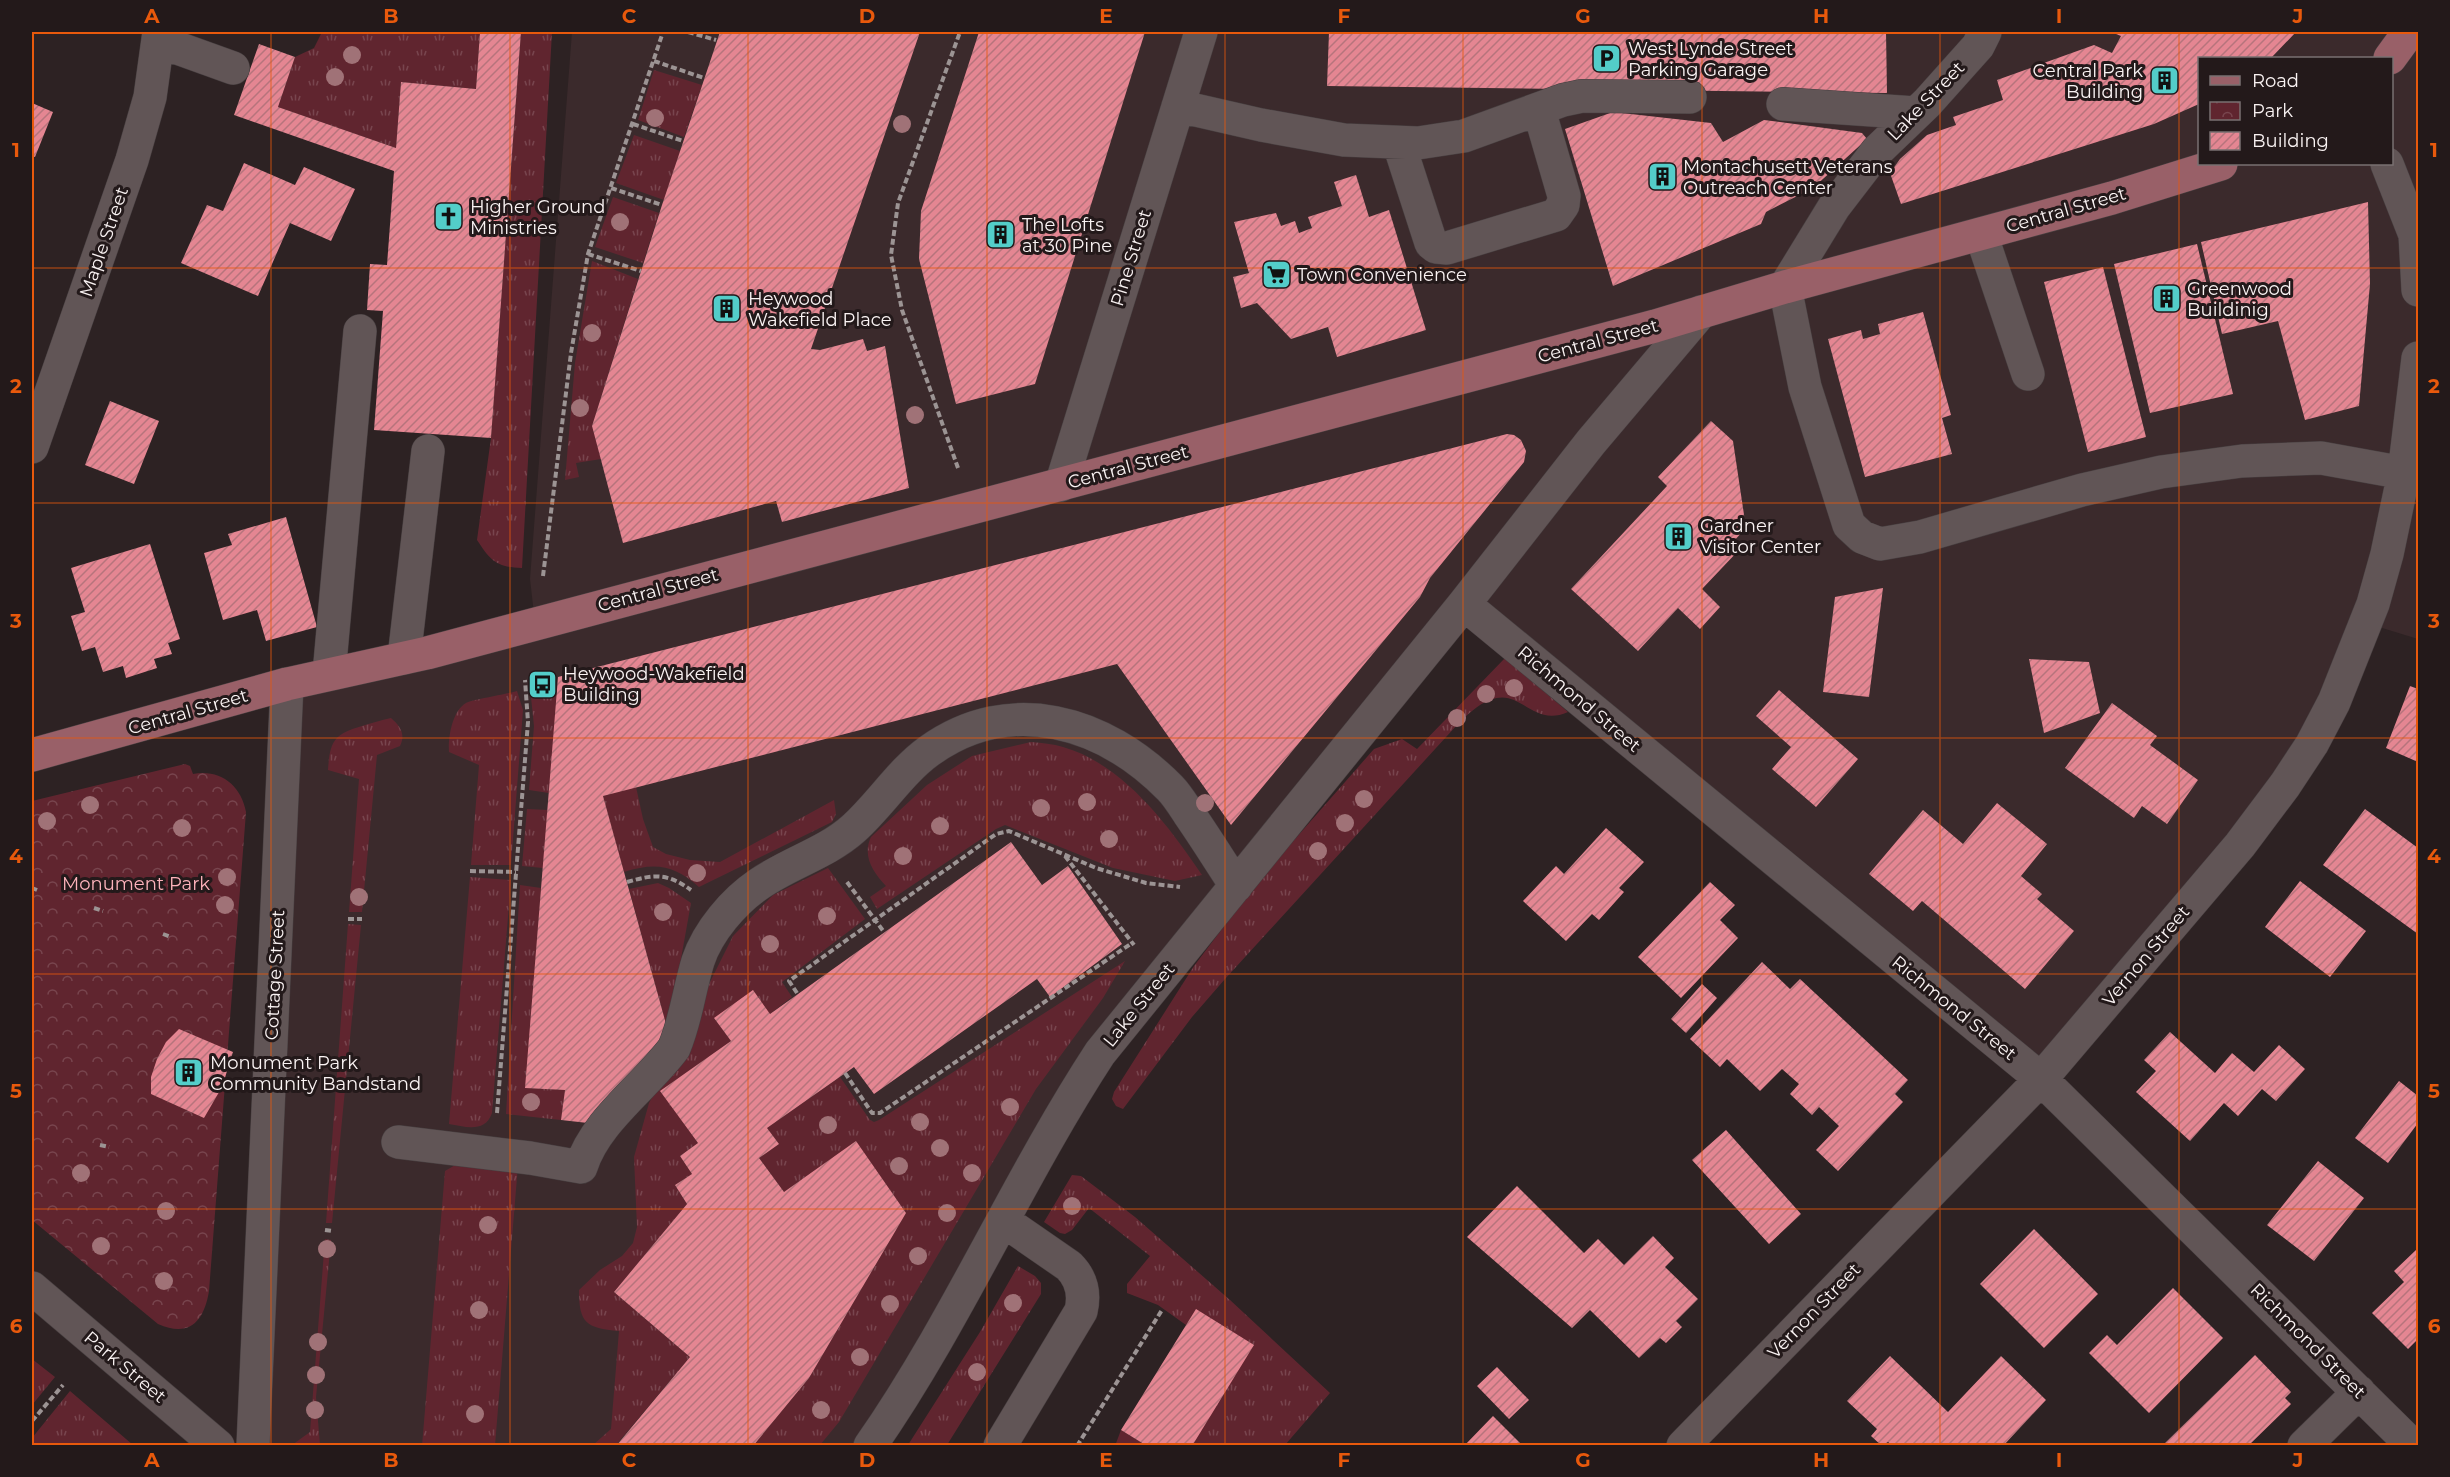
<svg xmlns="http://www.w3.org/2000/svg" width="2450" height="1477" font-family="Montserrat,sans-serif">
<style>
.built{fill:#3b2a2c;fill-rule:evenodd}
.grass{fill:url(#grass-tufts)}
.park{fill:url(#park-crowns)}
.building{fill:url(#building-hatch)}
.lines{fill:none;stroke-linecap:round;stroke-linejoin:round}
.minor-casing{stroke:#473f40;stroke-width:34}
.major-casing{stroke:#473f40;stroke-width:34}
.path{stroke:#9c9494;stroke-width:4;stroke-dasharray:6 3;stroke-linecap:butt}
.minor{stroke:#615556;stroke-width:33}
.major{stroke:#996068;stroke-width:33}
.tree{fill:#a07277}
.grid{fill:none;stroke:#e8590c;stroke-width:1.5;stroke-opacity:0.55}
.labels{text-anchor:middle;stroke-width:6;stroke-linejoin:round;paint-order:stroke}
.poi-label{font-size:18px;fill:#faf3f3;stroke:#23191a;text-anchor:start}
.street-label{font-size:18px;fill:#faf3f3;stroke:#23191a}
.park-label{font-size:18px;fill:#feb3bb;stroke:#23191a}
.neatline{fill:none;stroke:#e8590c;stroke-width:2}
.grid-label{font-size:20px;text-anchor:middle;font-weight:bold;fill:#e8590c}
</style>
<defs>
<pattern id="grass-tufts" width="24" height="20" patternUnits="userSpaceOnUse" patternTransform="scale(1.5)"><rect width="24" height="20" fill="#60252f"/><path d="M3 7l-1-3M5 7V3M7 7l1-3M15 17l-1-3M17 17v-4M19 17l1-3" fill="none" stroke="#78454e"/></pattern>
<pattern id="park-crowns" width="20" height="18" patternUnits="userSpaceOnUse" patternTransform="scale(1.5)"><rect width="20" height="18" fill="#60252f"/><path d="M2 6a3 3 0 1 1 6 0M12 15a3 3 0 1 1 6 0" fill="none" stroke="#78454e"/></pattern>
<pattern id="building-hatch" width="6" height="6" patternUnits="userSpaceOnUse" patternTransform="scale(1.5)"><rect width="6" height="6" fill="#e48692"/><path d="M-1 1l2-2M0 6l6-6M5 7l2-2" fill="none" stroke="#b6747c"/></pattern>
</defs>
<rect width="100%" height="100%" fill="#2d2223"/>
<path class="built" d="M572,32H2418V639L2366,623L2334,702L2041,1079L1464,604L1100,1053L867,1445L253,1446L287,684L535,623L530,579ZM2200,58H2392V164H2200Z"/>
<path class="grass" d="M322,32H480L476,89L401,82L396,148L278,107L295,57L314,48Z
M521,32H552L522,568C496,567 491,561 477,540L491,438Z
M654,70L702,85L684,137L638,120Z
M634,135L680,151L664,200L616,183Z
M613,197L659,213L643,263L595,247Z
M592,261L638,279L592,426L601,459L576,463L579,477L565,480L575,363Z
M1505,658L1568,712C1532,728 1521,687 1490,700C1477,705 1467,715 1457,725L1225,979L1192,1017L1123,1109L1116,1106L1112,1099L1114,1092L1194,966L1259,880L1374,749L1402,739L1417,749Z
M558,688L549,793L529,790L534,726L531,697Z
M517,691L523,710L511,865H471L479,765L449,752C448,738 452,711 466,703C471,700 508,694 517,691Z
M391,718C400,726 406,734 400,746L377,755L362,912H349L359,779L328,770C330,741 334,734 362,726C372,723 381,720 391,718Z
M1031,742C1042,743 1053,744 1063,747C1123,764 1169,826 1202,875L1175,881L1113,868L1005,825L996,829L877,909L870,897L886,886C873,872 862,856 871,837L927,785L972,756Z
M636,787L643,819L653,847L666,854L690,860L720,862L834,800L836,814L832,822L699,887C674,865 656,862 624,872L603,796Z
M527,809L548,810L543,868L522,866Z
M828,868L865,919L782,982L792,997L770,1014L714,1018L731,1041L661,1091L698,1143L680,1156L692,1174L675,1185L687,1204L614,1292L690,1357L616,1445H593L611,1429L619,1331C586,1328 579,1323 579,1290L600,1270L622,1256L633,1243L637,1227L634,1157L649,1103L656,1090L680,1067L709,984L733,936L773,895Z
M470,877L511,880L492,1113C485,1133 466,1127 449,1124Z
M658,883L669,888L691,903L668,1031L629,889Z
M520,885L541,888L526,1088L565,1090L561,1120L506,1114Z
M348,924L361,925L332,1223H326Z
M1125,961L1103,998L1036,1089L839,1422L820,1445L753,1446L809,1378L906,1213L856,1142L784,1192L759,1158L779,1144L767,1128L840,1077L870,1120L874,1122L879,1120Z
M457,1164L518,1165L495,1445L422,1446L445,1171Z
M1072,1175L1081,1176L1135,1217L1230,1300L1330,1393L1285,1445H1192L1196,1310L1186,1325L1158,1305L1127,1293V1284L1150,1256L1089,1208L1072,1230L1065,1234L1060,1233L1044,1222Z
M325,1239L331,1240L316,1397L320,1445H292L310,1432Z
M1018,1266L1035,1276L1041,1283V1294L947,1445H908L980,1332Z
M32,1359L55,1377L32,1405Z
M70,1391L133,1445H32V1438Z
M1121,1430L1147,1446H1115Z"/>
<path class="park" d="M185,764L190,766L193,774C220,769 241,785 246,812L209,1291C204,1321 190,1338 158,1324L32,1220V801Z"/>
<path class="building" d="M480,32H521L491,438L374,430L383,311L367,310L370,264L387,265L394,171L234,115L259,44L295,57L278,107L396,148L401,82L476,89Z
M720,32H920L811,349L820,350L863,339L867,351L885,346L909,488L782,522L776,501L623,543L592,426L662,205Z
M979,32H1145L1035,384L956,404L919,259L921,211Z
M1329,32H1886L1887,93L1327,86Z
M2111,32H2296L2271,58H2199V104L2154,124L1901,204L1890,173L1900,159L1927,135L1956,125L1953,117L2003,100L1997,80L2094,45L2112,53L2121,36Z
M32,103L53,112L35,157L32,156Z
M1613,112L1711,123L1723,142L1764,120L1862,133L1867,139L1813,188L1766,212L1761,224L1613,286L1565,129Z
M244,163L295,185L304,167L355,189L331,241L290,223L258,296L181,263L207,205L223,211Z
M1356,175L1369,217L1389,210L1426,330L1337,357L1328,327L1291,339L1257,303L1241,308L1233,277L1249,273L1234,222L1276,213L1281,226L1295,221L1299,233L1312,228L1308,217L1342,206L1334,182Z
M2368,202L2370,284L2359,406L2305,420L2278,321L2222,334L2201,242Z
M2197,244L2233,394L2150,413L2114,264Z
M2103,267L2146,437L2088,452L2044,282Z
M1923,312L1951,415L1942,418L1952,454L1865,477L1828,339L1861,330L1863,339L1880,334L1878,324Z
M110,401L159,421L134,484L85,465Z
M1711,421L1733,441L1746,528L1731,544L1739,550L1702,589L1720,607L1700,629L1678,608L1638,651L1571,589L1667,486L1658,477Z
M1507,434L1514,435L1521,440L1526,451L1524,462L1430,578L1420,597L1231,825L1117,664L603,796L668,1031L588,1123L561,1120L565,1090L525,1088L558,677Z
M286,517L317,627L266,641L257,610L223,620L204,553L232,545L228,534Z
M150,544L180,639L168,643L172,654L154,659L157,668L126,678L123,666L103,672L95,647L82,651L71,616L85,612L71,568Z
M1883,588L1869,697L1823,692L1835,597Z
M2029,659L2089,662L2100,713L2044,733Z
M2410,686L2418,689V762L2386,748Z
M1779,690L1858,759L1816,807L1772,769L1791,747L1756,716Z
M2112,703L2157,736L2150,745L2198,780L2167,824L2142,806L2134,818L2065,768Z
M1997,803L2047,844L2021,876L2042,894L2037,899L2074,931L2025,989L1922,901L1913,911L1869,874L1923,810L1963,844Z
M2365,809L2418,848V934L2323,865Z
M1606,828L1644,862L1619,888L1624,892L1599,920L1592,914L1566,941L1523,901L1556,866L1564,874Z
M1011,842L1042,885L1068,866L1122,944L1050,997L1037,979L874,1094L854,1067L767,1128L779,1144L759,1158L784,1192L856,1141L906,1213L809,1378L753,1446H616L690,1357L614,1292L687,1204L675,1185L692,1174L680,1156L698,1143L660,1091L731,1041L714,1018L753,990L770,1014Z
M2300,881L2366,931L2330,977L2265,927Z
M1710,882L1735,905L1720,920L1738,938L1681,998L1638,957Z
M1762,962L1790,989L1800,979L1908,1080L1895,1094L1903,1102L1838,1171L1816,1150L1839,1126L1819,1107L1812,1115L1790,1094L1799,1084L1782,1069L1760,1091L1727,1059L1720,1067L1690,1039Z
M1702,984L1717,998L1686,1033L1671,1019Z
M179,1029L233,1052L222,1087L204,1118L151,1094V1077L157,1059L166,1042Z
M2170,1032L2215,1073L2232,1053L2254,1072L2279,1045L2305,1069L2276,1101L2262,1089L2238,1116L2224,1103L2190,1141L2136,1092L2156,1071L2144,1060Z
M2399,1081L2418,1096V1123L2388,1163L2355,1138Z
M1726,1130L1801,1214L1769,1244L1692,1160Z
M2318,1161L2364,1198L2314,1261L2267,1225Z
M1517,1186L1584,1253L1598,1239L1624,1265L1653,1236L1674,1258L1665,1267L1698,1299L1676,1321L1682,1327L1666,1343L1660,1338L1639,1358L1590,1310L1572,1328L1467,1237Z
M2034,1229L2098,1294L2044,1348L1980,1284Z
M2416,1250L2418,1253V1339L2408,1349L2372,1313L2404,1282L2394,1271Z
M2173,1288L2223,1338L2149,1413L2089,1353L2107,1335L2117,1345Z
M1196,1309L1254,1345L1192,1446H1147L1121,1430Z
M2255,1355L2291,1392L2285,1398L2291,1404L2248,1446L2226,1444L2224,1446H2162Z
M1890,1356L1948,1412L2001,1356L2046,1400L2003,1446H1893L1888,1442L1882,1446L1871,1436L1877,1429L1847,1401Z
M1497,1367L1529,1400L1509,1419L1477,1386Z
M1493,1416L1523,1446H1464Z"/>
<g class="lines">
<defs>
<path id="minor" d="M1985,32L1978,46L1927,103L1877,151L1834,207L1785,287L1805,387L1849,525L1862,537L1880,544L1920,537L2082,490L2161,472L2242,461L2321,458L2404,473
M158,41L233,68
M1783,104L1916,113
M1178,106L1261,125L1344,140L1418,143L1464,136L1563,100L1582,96L1690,97
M1399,144L1431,243L1436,247L1447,248L1556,215L1563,205L1564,196L1539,110
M2387,164L2415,235L2418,290
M1981,234L2028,374
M32,447L132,160L150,97L159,32
M1061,485L1201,32
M1464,604L2041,1079L2413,1446
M404,658L428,451
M329,674L360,331
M398,1142L530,1158L581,1167C595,1121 646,1086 674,1048C686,1020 689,990 698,961C708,931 734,901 759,884C789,863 826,853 853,829C880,805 900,772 929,751C1010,693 1104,721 1170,788C1177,795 1183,805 1189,814C1205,837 1220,861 1236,886
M32,1288L218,1446
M253,1446L287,684
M870,1446C957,1321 1017,1180 1100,1053L1464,604L1591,442L1701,312
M1000,1446L1081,1311C1085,1294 1082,1279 1069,1266L1004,1221
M1683,1446L2041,1079L2240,845L2285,785L2312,744L2334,702L2373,604L2387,554L2404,473L2418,358
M2304,1446L2359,1392"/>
<path id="major" d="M2390,58L2409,32
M32,755L287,684L427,653L1655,326L1785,287L2112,198L2221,164"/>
</defs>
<use href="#minor" class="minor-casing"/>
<use href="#major" class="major-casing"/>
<path class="path" d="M688,32L716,40
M654,61L704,78
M633,124L683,141
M611,188L662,205
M588,254L641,271
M958,468L902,310L891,255L898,203L960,32
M543,576L571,353L588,254L663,32
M1065,856L1134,945
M470,871L516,872
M627,882C655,874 667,873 691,890
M847,882L884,932
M32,888L37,890
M94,908L103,911
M348,919H362
M163,934L171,937
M797,993L789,981L996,834L1009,831L1096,868L1146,883L1180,887
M845,1073L872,1113H880L1132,943
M497,1113L528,722L525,680
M100,1145L109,1147
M325,1230L332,1231
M32,1421L63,1385
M1077,1446L1162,1310"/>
<use href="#minor" class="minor"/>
<use href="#major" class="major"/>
</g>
<g class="tree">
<circle cx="352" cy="55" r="9"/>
<circle cx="335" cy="77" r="9"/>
<circle cx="655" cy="118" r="9"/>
<circle cx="902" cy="124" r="9"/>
<circle cx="620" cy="222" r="9"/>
<circle cx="592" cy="333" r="9"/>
<circle cx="580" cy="408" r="9"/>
<circle cx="915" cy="415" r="9"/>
<circle cx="1514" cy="688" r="9"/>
<circle cx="1486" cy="694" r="9"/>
<circle cx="1457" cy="718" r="9"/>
<circle cx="1364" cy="799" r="9"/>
<circle cx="1087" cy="802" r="9"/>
<circle cx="1205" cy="803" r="9"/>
<circle cx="90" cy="805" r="9"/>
<circle cx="1041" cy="808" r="9"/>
<circle cx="47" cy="821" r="9"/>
<circle cx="1345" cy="823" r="9"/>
<circle cx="940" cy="826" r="9"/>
<circle cx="182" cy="828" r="9"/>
<circle cx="1109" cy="839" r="9"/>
<circle cx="1318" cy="851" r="9"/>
<circle cx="903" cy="856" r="9"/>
<circle cx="697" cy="873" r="9"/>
<circle cx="227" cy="877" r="9"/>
<circle cx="359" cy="897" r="9"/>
<circle cx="225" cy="905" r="9"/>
<circle cx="663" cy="912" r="9"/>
<circle cx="827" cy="916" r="9"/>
<circle cx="770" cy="944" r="9"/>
<circle cx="531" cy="1102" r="9"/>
<circle cx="1010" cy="1107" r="9"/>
<circle cx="920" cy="1122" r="9"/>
<circle cx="828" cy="1125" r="9"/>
<circle cx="940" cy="1148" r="9"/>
<circle cx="899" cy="1166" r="9"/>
<circle cx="81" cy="1173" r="9"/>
<circle cx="972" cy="1173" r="9"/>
<circle cx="1072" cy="1206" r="9"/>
<circle cx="166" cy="1211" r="9"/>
<circle cx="947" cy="1213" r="9"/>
<circle cx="488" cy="1225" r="9"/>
<circle cx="101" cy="1246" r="9"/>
<circle cx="327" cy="1249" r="9"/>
<circle cx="918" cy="1256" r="9"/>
<circle cx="164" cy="1281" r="9"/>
<circle cx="1013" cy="1303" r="9"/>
<circle cx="890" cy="1304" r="9"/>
<circle cx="479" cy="1310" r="9"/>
<circle cx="318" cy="1342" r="9"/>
<circle cx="860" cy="1357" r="9"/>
<circle cx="977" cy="1372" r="9"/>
<circle cx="316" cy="1375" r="9"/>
<circle cx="315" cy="1410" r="9"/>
<circle cx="821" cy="1410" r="9"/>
<circle cx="475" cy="1414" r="9"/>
</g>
<path class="grid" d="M271,32V1446M510,32V1446M748,32V1446M987,32V1446M1225,32V1446M1463,32V1446M1702,32V1446M1940,32V1446M2179,32V1446M32,268H2418M32,503H2418M32,738H2418M32,974H2418M32,1209H2418"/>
<defs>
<symbol id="parking-square" viewBox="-11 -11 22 22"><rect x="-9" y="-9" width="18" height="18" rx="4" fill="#53cdc9" stroke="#23191a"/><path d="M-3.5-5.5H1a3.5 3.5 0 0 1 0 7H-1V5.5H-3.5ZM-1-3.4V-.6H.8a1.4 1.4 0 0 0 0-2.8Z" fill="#111"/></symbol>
<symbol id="building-square" viewBox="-11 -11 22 22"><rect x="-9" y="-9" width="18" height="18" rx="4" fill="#53cdc9" stroke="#23191a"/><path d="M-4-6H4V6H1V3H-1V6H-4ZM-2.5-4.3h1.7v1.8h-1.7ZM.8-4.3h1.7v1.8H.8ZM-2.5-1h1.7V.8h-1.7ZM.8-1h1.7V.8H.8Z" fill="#111"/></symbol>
<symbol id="church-square" viewBox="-11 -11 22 22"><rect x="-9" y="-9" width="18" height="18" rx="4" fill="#53cdc9" stroke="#23191a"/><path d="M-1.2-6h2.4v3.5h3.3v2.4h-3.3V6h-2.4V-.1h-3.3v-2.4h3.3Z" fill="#111"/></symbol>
<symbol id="supermarket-square" viewBox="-11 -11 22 22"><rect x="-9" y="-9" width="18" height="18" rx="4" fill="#53cdc9" stroke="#23191a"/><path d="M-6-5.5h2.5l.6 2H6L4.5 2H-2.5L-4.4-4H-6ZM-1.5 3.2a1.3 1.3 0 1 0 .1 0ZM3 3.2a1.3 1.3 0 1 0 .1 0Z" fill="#111"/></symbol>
<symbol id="bus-square" viewBox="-11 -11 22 22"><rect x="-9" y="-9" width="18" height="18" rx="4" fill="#53cdc9" stroke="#23191a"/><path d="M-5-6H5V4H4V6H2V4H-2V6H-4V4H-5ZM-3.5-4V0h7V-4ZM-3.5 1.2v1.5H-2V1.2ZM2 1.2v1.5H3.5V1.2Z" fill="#111"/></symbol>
</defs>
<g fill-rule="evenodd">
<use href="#parking-square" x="1590" y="42" width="33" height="33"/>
<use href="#building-square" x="2148" y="64" width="33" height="33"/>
<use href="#building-square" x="1646" y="160" width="33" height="33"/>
<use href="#church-square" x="432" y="200" width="33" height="33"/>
<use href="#building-square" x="984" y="218" width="33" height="33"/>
<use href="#supermarket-square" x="1260" y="258" width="33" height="33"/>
<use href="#building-square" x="2150" y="282" width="33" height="33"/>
<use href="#building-square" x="710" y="292" width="33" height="33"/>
<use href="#building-square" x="1662" y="520" width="33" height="33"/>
<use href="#bus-square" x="526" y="668" width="33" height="33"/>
<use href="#building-square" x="172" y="1056" width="33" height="33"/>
</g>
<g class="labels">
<g class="poi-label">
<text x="1628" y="55">West Lynde Street<tspan x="1628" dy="21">Parking Garage</tspan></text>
<text x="2143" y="77" text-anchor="end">Central Park<tspan x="2143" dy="21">Building</tspan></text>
<text x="1683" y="173">Montachusett Veterans<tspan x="1683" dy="21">Outreach Center</tspan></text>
<text x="470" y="213">Higher Ground<tspan x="470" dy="21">Ministries</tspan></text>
<text x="1022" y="231">The Lofts<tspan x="1022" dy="21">at 30 Pine</tspan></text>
<text x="1297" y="281">Town Convenience</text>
<text x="2187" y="295">Greenwood<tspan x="2187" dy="21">Buildinig</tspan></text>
<text x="748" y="305">Heywood<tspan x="748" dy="21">Wakefield Place</tspan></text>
<text x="1700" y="532">Gardner<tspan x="1700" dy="21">Visitor Center</tspan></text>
<text x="563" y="680">Heywood-Wakefield<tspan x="563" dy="21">Building</tspan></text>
<text x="210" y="1069">Monument Park<tspan x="210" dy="21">Community Bandstand</tspan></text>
</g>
<g class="street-label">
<text transform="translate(1926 101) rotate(-46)" y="6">Lake Street</text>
<text transform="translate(2066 210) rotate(-16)" y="6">Central Street</text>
<text transform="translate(104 242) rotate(-71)" y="6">Maple Street</text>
<text transform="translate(1131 258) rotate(-73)" y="6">Pine Street</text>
<text transform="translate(1598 341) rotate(-15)" y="6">Central Street</text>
<text transform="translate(1128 467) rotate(-15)" y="6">Central Street</text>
<text transform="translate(658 590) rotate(-15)" y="6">Central Street</text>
<text transform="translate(1579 699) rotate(40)" y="6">Richmond Street</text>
<text transform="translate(188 712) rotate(-16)" y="6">Central Street</text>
<text transform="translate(2146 956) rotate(-50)" y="6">Vernon Street</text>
<text transform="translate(275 975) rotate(-87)" y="6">Cottage Street</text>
<text transform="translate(1139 1005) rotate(-51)" y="6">Lake Street</text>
<text transform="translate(1954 1008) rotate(39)" y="6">Richmond Street</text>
<text transform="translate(1814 1311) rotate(-46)" y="6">Vernon Street</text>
<text transform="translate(2308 1341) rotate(45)" y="6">Richmond Street</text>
<text transform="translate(125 1367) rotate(40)" y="6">Park Street</text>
</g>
<g class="park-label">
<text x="136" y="890">Monument Park</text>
</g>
</g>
<rect width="2450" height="1477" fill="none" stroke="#23191a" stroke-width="66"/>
<rect x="2198" y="57" width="195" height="108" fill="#23191a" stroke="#797071" stroke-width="1.5"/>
<rect x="2210" y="76" width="30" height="9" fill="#996068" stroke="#797071" stroke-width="1.5"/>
<text x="2252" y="87" font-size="18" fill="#faf3f3">Road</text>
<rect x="2210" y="102" width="30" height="18" fill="url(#park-crowns)" stroke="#797071" stroke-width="1.5"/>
<text x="2252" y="117" font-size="18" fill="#faf3f3">Park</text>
<rect x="2210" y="132" width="30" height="18" fill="url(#building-hatch)" stroke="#797071" stroke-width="1.5"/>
<text x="2252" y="147" font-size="18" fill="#faf3f3">Building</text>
<rect x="33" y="33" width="2384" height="1411" class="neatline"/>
<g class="grid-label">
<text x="152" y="23">A</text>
<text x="391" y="23">B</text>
<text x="629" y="23">C</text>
<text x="867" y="23">D</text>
<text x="1106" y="23">E</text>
<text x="1344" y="23">F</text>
<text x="1583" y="23">G</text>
<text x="1821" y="23">H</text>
<text x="2059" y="23">I</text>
<text x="2298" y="23">J</text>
<text x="16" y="157">1</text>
<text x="2434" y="157">1</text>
<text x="16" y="393">2</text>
<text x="2434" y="393">2</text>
<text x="16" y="628">3</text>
<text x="2434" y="628">3</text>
<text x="16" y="863">4</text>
<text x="2434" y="863">4</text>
<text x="16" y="1098">5</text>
<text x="2434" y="1098">5</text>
<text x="16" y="1333">6</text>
<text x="2434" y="1333">6</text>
<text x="152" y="1467">A</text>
<text x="391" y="1467">B</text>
<text x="629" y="1467">C</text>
<text x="867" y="1467">D</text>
<text x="1106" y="1467">E</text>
<text x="1344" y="1467">F</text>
<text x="1583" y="1467">G</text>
<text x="1821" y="1467">H</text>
<text x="2059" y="1467">I</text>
<text x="2298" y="1467">J</text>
</g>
</svg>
